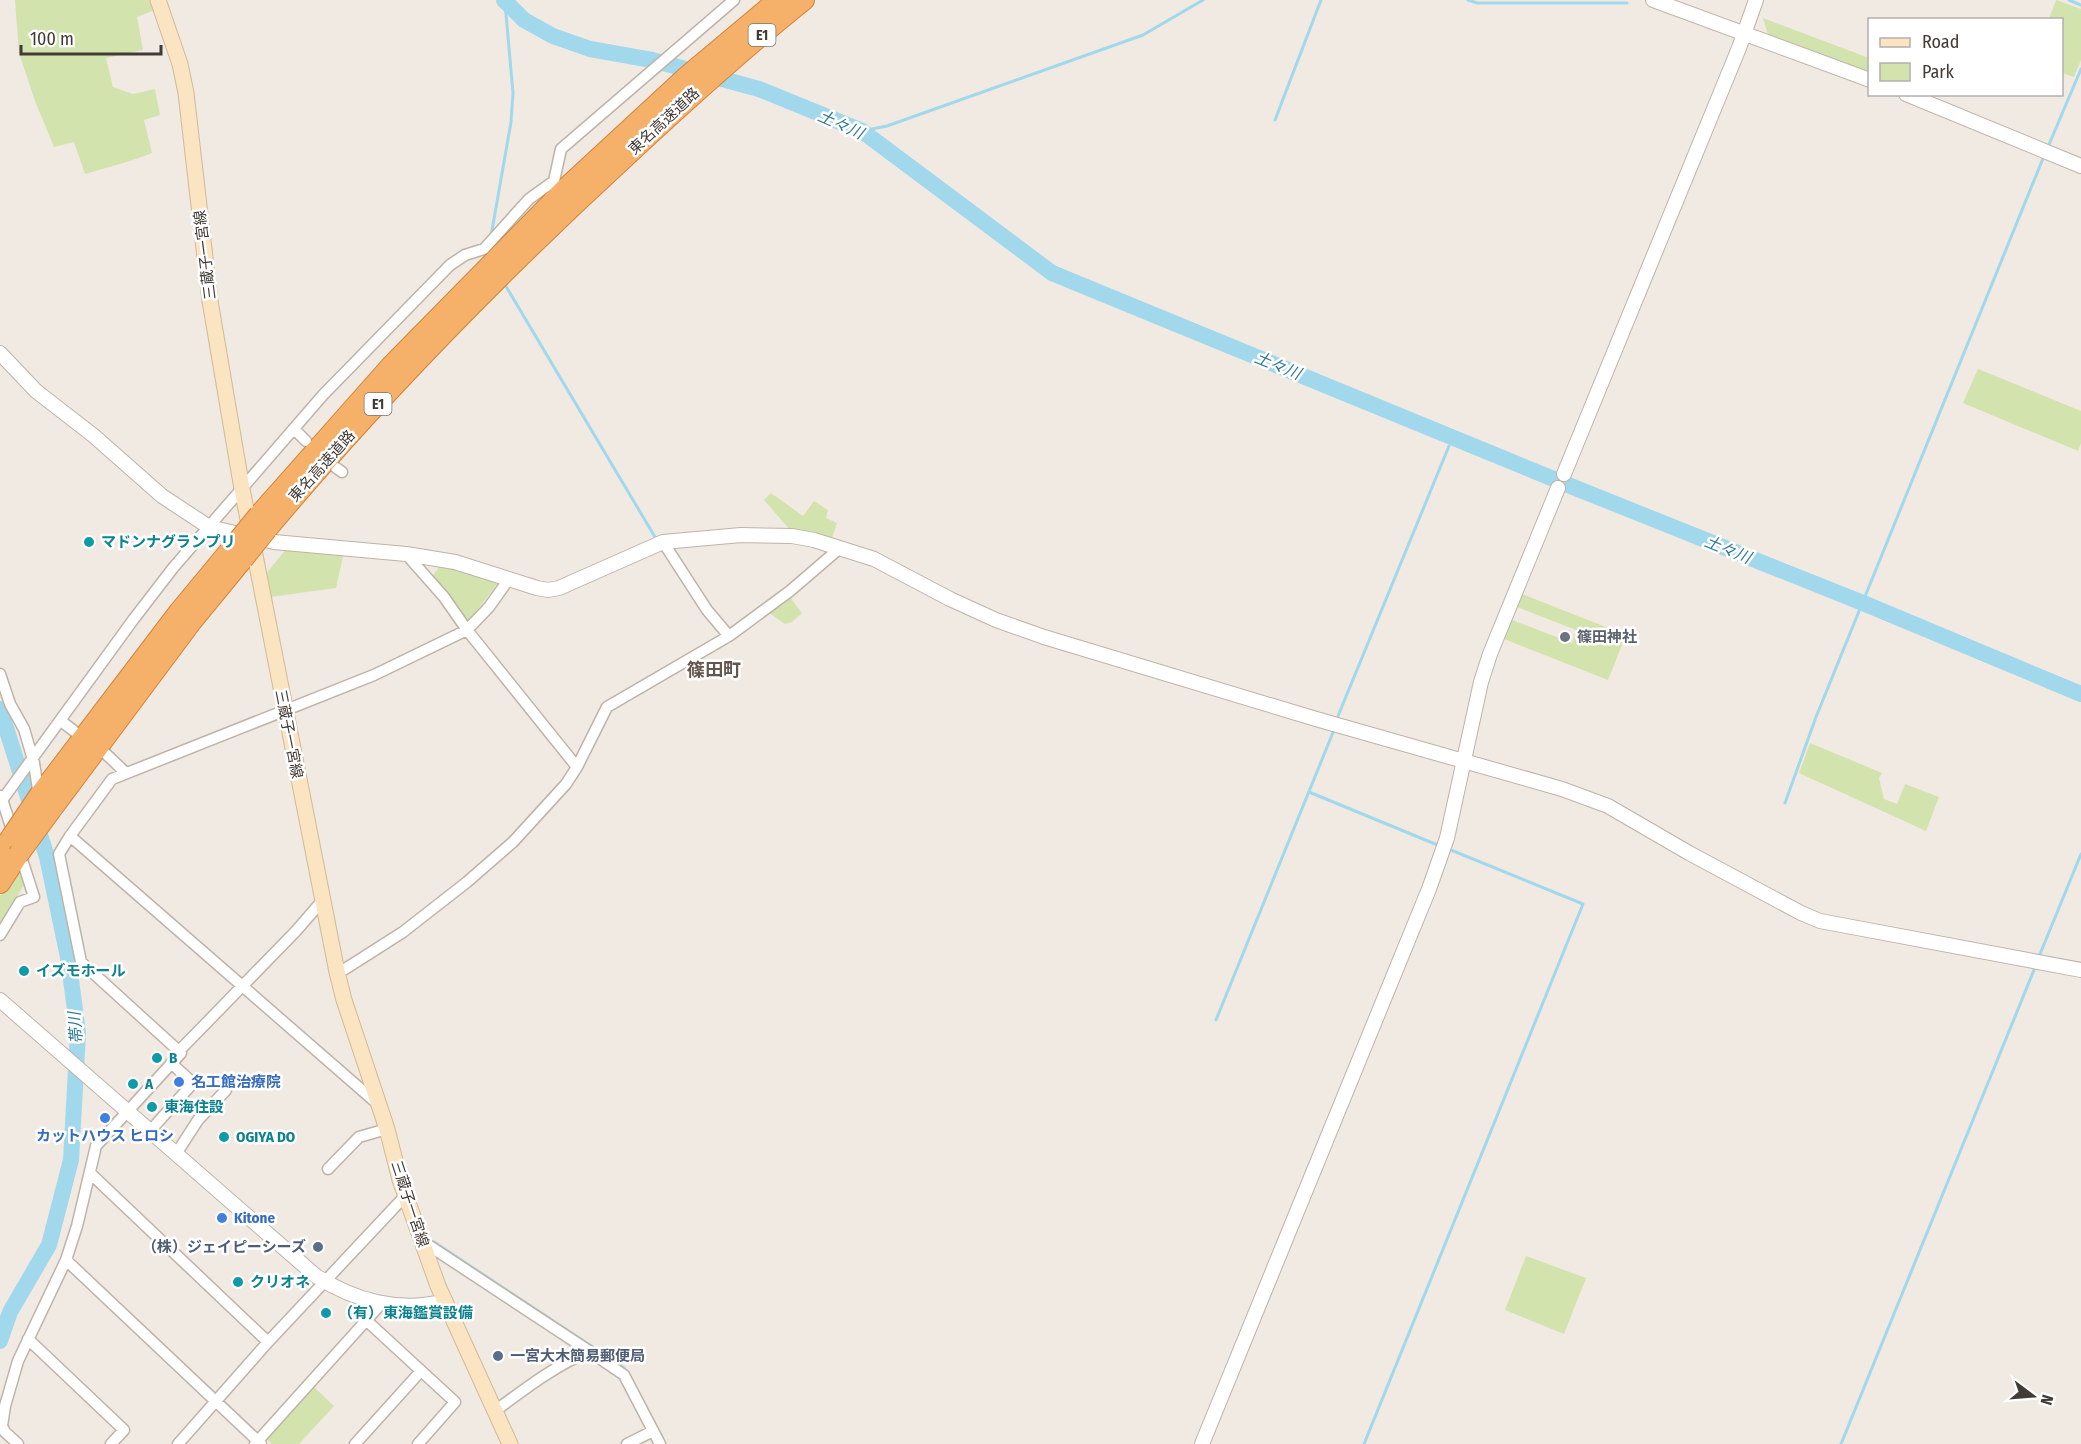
<svg xmlns="http://www.w3.org/2000/svg" width="2081" height="1444" font-family="'Fira Sans Condensed','Noto Sans JP',sans-serif">
<style>
.green{fill:#d3e3ad}
.lines{fill:none;stroke-linecap:round;stroke-linejoin:round}
.stream{stroke:#a2d8eb;stroke-width:3}
.river{stroke:#a2d8eb;stroke-width:16}
.minor-casing{stroke:#beb3a9;stroke-width:13}
.tertiary-casing{stroke:#beb3a9;stroke-width:16}
.secondary-casing{stroke:#d1b997;stroke-width:17}
.motorway-casing{stroke:#d3833a;stroke-width:22}
.minor{stroke:#fff;stroke-width:10}
.tertiary{stroke:#fff;stroke-width:14}
.secondary{stroke:#fbe4c2;stroke-width:15}
.motorway{stroke:#f5b169;stroke-width:20}
.motorway-bridge-casing{stroke:#d3833a;stroke-width:22;stroke-linecap:butt}
.motorway-bridge{stroke:#f5b169;stroke-width:20}
.culture-dot{fill:#0f9aa8;stroke:#fff;stroke-width:2}
.worship-dot{fill:#6b7280;stroke:#fff;stroke-width:2}
.shop-dot{fill:#3f7fe0;stroke:#fff;stroke-width:2}
.service-dot{fill:#5c6f8a;stroke:#fff;stroke-width:2}
.labels{text-anchor:middle;stroke-width:5;stroke-linejoin:round;paint-order:stroke}
.shield{fill:#fff;stroke:#7b7571;stroke-width:1.5}
.shield-label{font-size:14px;font-weight:bold;fill:#423a34}
.street-label{font-size:15px;fill:#423a34;stroke:#fff}
.culture-label{font-size:15px;font-weight:bold;fill:#0d838f;stroke:#fff;text-anchor:start}
.worship-label{font-size:15px;font-weight:bold;fill:#5b616d;stroke:#fff;text-anchor:start}
.shop-label{font-size:15px;font-weight:bold;fill:#366cbe;stroke:#fff;text-anchor:start}
.service-label{font-size:15px;font-weight:bold;fill:#4e5e75;stroke:#fff;text-anchor:end}
.water-label{font-size:16px;font-style:italic;fill:#307b97;stroke:#fff}
.quarter-label{font-size:18px;font-weight:bold;fill:#64564c;stroke:#fff}
</style>
<rect width="100%" height="100%" fill="#f0eae3"/>
<path class="green" d="M15,0H152L155,10L137,17L143,50L106,58L113,87L133,94L155,89L160,115L144,120L152,153C130,162 108,167 85,174L74,142L54,147L35,101L19,53Z
M2056,0L2081,9V60L2074,77L2062,73V20L2049,19Z
M1763,18L1869,58V73L1768,35Z
M1978,369L2081,411V443L2078,451L1963,403Z
M771,493L803,516L814,501L828,510L826,518L837,523L831,541L791,531L764,500Z
M287,548L344,552L336,588L270,597L265,575Z
M441,564L498,583L470,619L466,620L432,577Z
M1522,594L1626,635L1608,680L1504,639L1512,620L1572,643L1576,630L1517,607Z
M789,596L802,613L792,622L785,624L768,612Z
M1810,743L1882,773L1879,778L1884,799L1897,804L1905,784L1939,797L1926,831L1799,773Z
M20,865L25,881L24,885L0,925V896Z
M1526,1256L1586,1278L1564,1334L1505,1310Z
M313,1386L334,1406L299,1444H272L266,1438Z"/>
<g class="lines">
<path class="stream" d="M1468,0L1477,3H1627
M2069,0L2081,5
M1275,120L1321,0
M862,131L887,126L1143,35L1203,0
M2048,147L2081,69
M491,236L511,122L513,93L505,3
M504,283L655,537
M1338,716L1449,446
M1309,792L1440,846
M1785,803L1816,717L2044,156
M2038,959L2081,854
M1216,1020L1334,730
M434,1242L623,1367L626,1371
M1364,1444L1583,904L1446,848
M1841,1444L2036,965"/>
<path class="river" d="M504,0L524,20L553,36L590,49L652,60L759,89L862,131L1052,273L1578,489L1863,603L2081,694
M0,709L47,857L68,957L78,1033L71,1160L49,1245L10,1312L0,1341"/>
<defs>
<path id="minor" d="M294,429L306,441
M335,467L342,472
M663,542L707,610L729,636
M406,554L444,597L467,630L577,767
M0,674L10,704L24,729L34,763L39,796
M61,721L74,731
M106,754L126,773
M1,796L14,836
M0,803L133,620L173,568L323,395L450,265L465,255L484,249L529,199L554,181L561,149L734,0
M0,935L20,902L34,897L19,850
M337,972L345,969L403,932L467,882L513,842L566,784L577,767L607,707L729,636L790,591L840,548
M179,1051L296,931L322,901
M379,1105L70,836L112,779L374,675L467,630L489,607L509,579
M150,1131L193,1083L171,1063
M176,1154L198,1120L226,1090
M328,1169L359,1137L387,1129
M90,1173L268,1342
M422,1241L589,1351L624,1375L660,1444
M66,1260L261,1444
M367,1321L455,1402L418,1444
M28,1339L124,1430L111,1444
M495,1411C526,1388 555,1366 589,1351
M18,1444L5,1432L2,1426L5,1406L18,1361L66,1260L77,1226L96,1146L181,1053L81,962L59,854L70,836
M178,1444L268,1342L406,1195
M255,1444L381,1304
M355,1444L421,1371
M627,1444L653,1431"/>
<path id="tertiary" d="M1653,0L1870,80
M1906,94L2081,166
M0,353L36,391L94,436L162,496L209,527L274,542L406,554L455,562L537,588L548,590L559,588L663,542L741,535L792,536L814,540L874,559L950,599L996,620L1044,637L1316,719L1562,789L1608,806L1689,853L1801,913L1820,921L2081,970
M1564,474L1739,48L1756,0
M0,1000L316,1276C355,1301 400,1313 445,1301
M1202,1444L1429,889L1447,838L1481,682L1490,654L1558,488"/>
<path id="secondary" d="M158,0L180,64L186,93L210,301L242,489L337,972L344,1000L387,1129L400,1180L438,1286L510,1444"/>
<path id="motorway" d="M259,515L391,366L567,187L685,78L778,0
M267,529C376,399 495,277 620,162C680,106 740,51 804,0
M39,796L179,612L232,548
M51,810L192,621L243,559
M0,854L12,836
M0,883L18,855"/>
</defs>
<use href="#minor" class="minor-casing"/>
<use href="#tertiary" class="tertiary-casing"/>
<use href="#secondary" class="secondary-casing"/>
<use href="#motorway" class="motorway-casing"/>
<use href="#minor" class="minor"/>
<use href="#tertiary" class="tertiary"/>
<use href="#secondary" class="secondary"/>
<use href="#motorway" class="motorway"/>
<defs>
<path id="motorway-bridge" d="M232,548L259,515
M243,559L267,529
M12,836L39,796
M18,855L51,810"/>
</defs>
<use href="#motorway-bridge" class="motorway-bridge-casing"/>
<use href="#motorway-bridge" class="motorway-bridge"/>
</g>
<g class="culture-dot">
<circle cx="89" cy="542" r="6"/>
<circle cx="24" cy="971" r="6"/>
<circle cx="157" cy="1058" r="6"/>
<circle cx="133" cy="1084" r="6"/>
<circle cx="152" cy="1107" r="6"/>
<circle cx="224" cy="1137" r="6"/>
<circle cx="238" cy="1282" r="6"/>
<circle cx="326" cy="1313" r="6"/>
</g>
<circle class="worship-dot" cx="1565" cy="637" r="6"/>
<g class="shop-dot">
<circle cx="179" cy="1082" r="6"/>
<circle cx="105" cy="1118" r="6"/>
<circle cx="222" cy="1218" r="6"/>
</g>
<g class="service-dot">
<circle cx="318" cy="1247" r="6"/>
<circle cx="498" cy="1356" r="6"/>
</g>
<g class="labels">
<g class="shield">
<rect x="748.5" y="24" width="27" height="22" rx="4.5"/>
<rect x="364.5" y="393" width="27" height="22" rx="4.5"/>
</g>
<g class="shield-label">
<text x="762" y="40">E1</text>
<text x="378" y="409">E1</text>
</g>
<g class="street-label">
<text transform="translate(664 121) rotate(-43)" y="5">東名高速道路</text>
<text transform="translate(205 255) rotate(-97)" y="5">三蔵子一宮線</text>
<text transform="translate(322 466) rotate(-48)" y="5">東名高速道路</text>
<text transform="translate(289 734) rotate(79)" y="5">三蔵子一宮線</text>
<text transform="translate(410 1204) rotate(72)" y="5">三蔵子一宮線</text>
</g>
<g class="culture-label">
<text x="101" y="547">マドンナグランプリ</text>
<text x="36" y="976">イズモホール</text>
<text x="169" y="1063">B</text>
<text x="145" y="1089">A</text>
<text x="164" y="1112">東海住設</text>
<text x="236" y="1142">OGIYA DO</text>
<text x="250" y="1287">クリオネ</text>
<text x="338" y="1318">（有）東海鑑賞設備</text>
</g>
<g class="worship-label">
<text x="1577" y="642">篠田神社</text>
</g>
<g class="shop-label">
<text x="191" y="1087">名工館治療院</text>
<text x="105" y="1141" text-anchor="middle">カットハウス ヒロシ</text>
<text x="234" y="1223">Kitone</text>
</g>
<g class="service-label">
<text x="306" y="1252">（株）ジェイピーシーズ</text>
<text x="510" y="1361" text-anchor="start">一宮大木簡易郵便局</text>
</g>
<g class="water-label">
<text transform="translate(841 124) rotate(24)" y="6">土々川</text>
<text transform="translate(1278 365) rotate(22)" y="6">土々川</text>
<text transform="translate(1728 549) rotate(22)" y="6">土々川</text>
<text transform="translate(75 1028) rotate(-95)" y="6">帯川</text>
</g>
<g class="quarter-label">
<text x="714" y="676">篠田町</text>
</g>
</g>
<rect x="1868" y="18" width="195" height="78" fill="#ffffff" stroke="#b3b0ae" stroke-width="1.5"/>
<rect x="1880" y="38" width="30" height="9" fill="#fbe4c2" stroke="#b3b0ae" stroke-width="1.5"/>
<text x="1922" y="48" font-size="18" fill="#423a34">Road</text>
<rect x="1880" y="63" width="30" height="18" fill="#d3e3ad" stroke="#b3b0ae" stroke-width="1.5"/>
<text x="1922" y="78" font-size="18" fill="#423a34">Park</text>
<g transform="translate(2033 1396) rotate(106)" stroke="#ffffff" stroke-width="4.5" paint-order="stroke">
<path d="M0-4.5L10 22L0 15L-10 22Z" fill="#423a34"/>
<text y="-9" font-size="16" font-weight="bold" text-anchor="middle" fill="#423a34">N</text>
</g>
<path d="M21 45v9h140v-9" fill="none" stroke="#423a34" stroke-width="3"/>
<text x="30" y="45" font-size="18" fill="#423a34" stroke="#ffffff" stroke-width="4.5" paint-order="stroke">100 m</text>
</svg>
